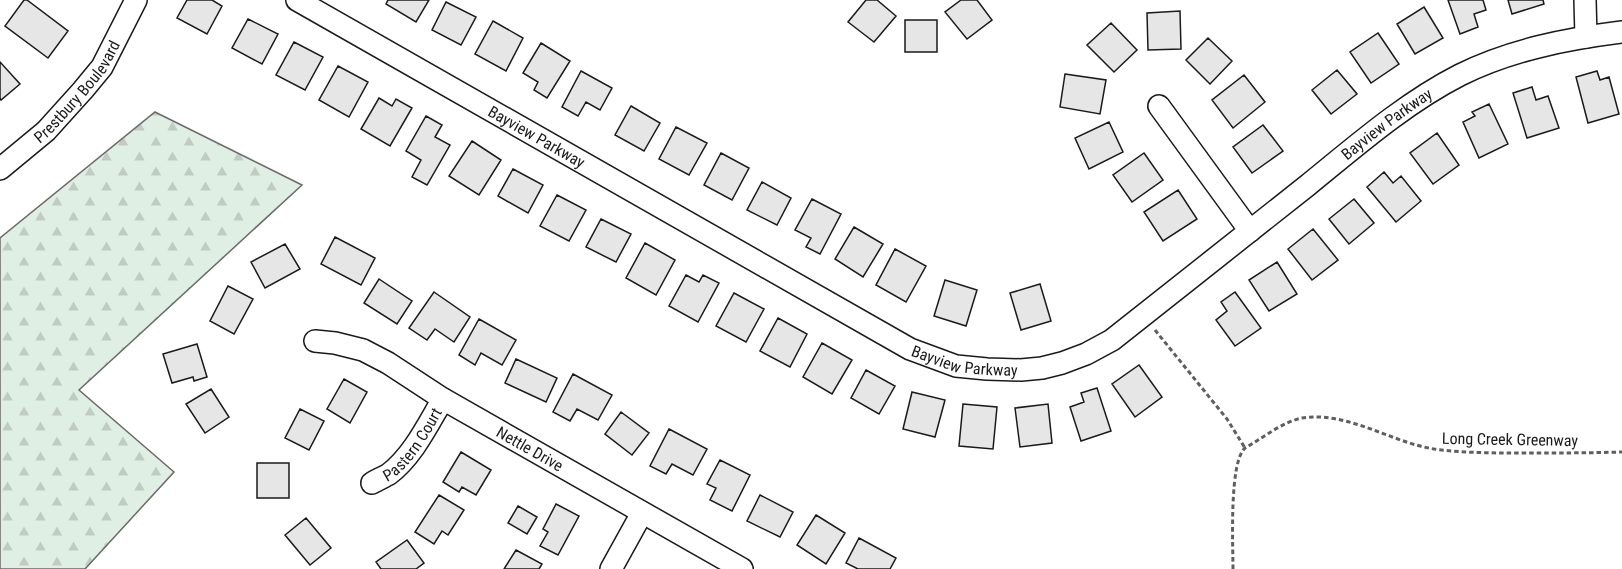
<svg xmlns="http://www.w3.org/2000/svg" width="1622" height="569" font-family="'Roboto Condensed',sans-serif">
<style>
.forest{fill:url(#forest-firs);stroke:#6a6a6a;stroke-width:1.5}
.building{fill:#e6e6e6;stroke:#1a1a1a;stroke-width:1.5}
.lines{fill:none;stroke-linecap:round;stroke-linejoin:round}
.minor-casing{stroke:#1a1a1a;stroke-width:24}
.path{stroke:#5f5f5f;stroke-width:3;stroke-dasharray:4.5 3;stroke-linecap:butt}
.minor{stroke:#fff;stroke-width:21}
.labels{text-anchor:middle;stroke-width:4.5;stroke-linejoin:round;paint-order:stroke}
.street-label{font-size:16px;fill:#1a1a1a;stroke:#fff}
</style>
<defs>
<pattern id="forest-firs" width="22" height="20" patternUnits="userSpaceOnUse" patternTransform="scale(1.5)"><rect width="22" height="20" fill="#e0efe3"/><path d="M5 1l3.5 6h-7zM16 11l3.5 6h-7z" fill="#c0ccc2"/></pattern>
</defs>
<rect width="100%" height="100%" fill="#fff"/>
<path class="forest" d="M155,112L302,185L79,390L174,472L85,569H0V238Z"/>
<path class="building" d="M24,0H27L68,31L48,58L5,26Z
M187,0H212L222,6L207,34L177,18Z
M388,0H429L416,22L386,4Z
M866,0H877L896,16L874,42L848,22Z
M961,0H977L992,20L967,39L945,12Z
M1448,0H1483L1486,10L1474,14L1478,27L1460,34Z
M1508,0H1543L1544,4L1512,14Z
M446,2L476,17L461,45L432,30Z
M1424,7L1443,38L1415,54L1397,24Z
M1180,11L1181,49L1148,50L1147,13Z
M248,19L278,34L262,64L232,48Z
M905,20H937V52H905Z
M493,21L523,38L506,71L475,54Z
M1111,23L1137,50L1114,72L1087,45Z
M1378,33L1399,64L1371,83L1350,52Z
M1208,38L1232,61L1210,84L1186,60Z
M294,42L323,57L305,90L276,75Z
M541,43L570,61L547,98L534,90L538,82L523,73Z
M0,62L20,84L1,100L0,98Z
M338,66L368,82L349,117L319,100Z
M1337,70L1357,94L1331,114L1312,90Z
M581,71L612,88L600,110L586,102L578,116L562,107Z
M1597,71L1600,80L1609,77L1619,114L1588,123L1576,77Z
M1065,74L1106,80L1100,114L1060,107Z
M1244,75L1265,102L1233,128L1212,100Z
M1532,87L1536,100L1548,96L1559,128L1527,138L1513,93Z
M379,98L392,106L396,99L412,108L390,146L361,129Z
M1489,104L1508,144L1479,158L1463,122L1475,116L1472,112Z
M631,106L660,123L644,151L615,135Z
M426,116L442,125L435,137L450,145L427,185L412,177L421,160L406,151Z
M1109,122L1123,152L1089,169L1075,138Z
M1263,125L1283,151L1252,173L1233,147Z
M676,127L707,143L689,175L659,159Z
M1437,133L1459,165L1433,184L1410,153Z
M472,141L501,160L479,195L449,176Z
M721,153L749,168L732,200L704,185Z
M1144,153L1163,180L1132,202L1113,175Z
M513,169L543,185L528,213L498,196Z
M1384,172L1393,183L1401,176L1421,201L1396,222L1367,187Z
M762,182L791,198L777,225L747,210Z
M1178,190L1197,219L1163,241L1144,212Z
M557,195L586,210L569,241L540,226Z
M812,199L841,214L820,254L806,247L811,238L795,230Z
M1354,199L1374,223L1349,244L1329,219Z
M601,219L631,234L616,262L586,247Z
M854,227L883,244L863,277L835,259Z
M1313,229L1338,260L1312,280L1288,249Z
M335,237L375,258L361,285L321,264Z
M645,243L675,260L656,295L626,278Z
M285,244L300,269L265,288L251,262Z
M895,249L926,266L906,302L876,285Z
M1277,262L1297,294L1269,311L1249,280Z
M686,275L699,282L703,275L719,283L698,322L669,306Z
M379,279L412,301L397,324L364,303Z
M945,280L977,290L966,326L934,316Z
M1040,284L1051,321L1021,330L1010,293Z
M228,286L253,299L234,334L210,321Z
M434,292L470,317L454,342L435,329L427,340L409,328Z
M1235,292L1261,328L1235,346L1216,320L1227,311L1221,302Z
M734,293L764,309L746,342L716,326Z
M778,318L807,334L790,367L760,351Z
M479,319L516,340L502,365L481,353L475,365L459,355Z
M822,343L852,360L832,394L803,377Z
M197,344L207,377L194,381L193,377L172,383L163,354Z
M516,359L557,378L546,402L505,383Z
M1139,365L1162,397L1135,417L1112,384Z
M866,370L895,386L879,414L851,398Z
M573,374L612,395L598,420L577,409L570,421L553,412Z
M344,379L367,392L350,423L327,409Z
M1097,388L1111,431L1081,441L1070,407L1084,402L1081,393Z
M211,389L229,417L205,433L186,404Z
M912,392L945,400L935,437L903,429Z
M963,404L997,407L993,449L959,446Z
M1048,404L1052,443L1020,447L1015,408Z
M300,409L324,421L309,450L285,438Z
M621,412L649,433L632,455L605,434Z
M669,429L707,449L693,475L672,464L666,474L650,466Z
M461,452L491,470L476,495L462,487L459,492L443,482Z
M720,460L750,475L732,511L710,500L716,488L707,484Z
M257,463H289V498H257Z
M439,495L464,510L448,535L442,531L434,544L415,532Z
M760,495L793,512L780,537L747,521Z
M556,504L579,516L558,555L540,546L548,532L543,529Z
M518,506L537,517L527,534L508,523Z
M816,515L845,533L826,564L797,545Z
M306,518L331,548L310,565L285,535Z
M859,538L896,558L890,569H858L846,563Z
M407,540L424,563L416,569H381L376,562Z
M516,550L542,564L539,569H504Z"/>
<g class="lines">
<defs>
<g id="minor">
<path id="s1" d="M297,0L910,349L956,366L987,369L1021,370L1042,368L1062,363L1086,354L1112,340C1177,288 1243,237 1308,185C1356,146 1405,103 1460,75C1510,50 1566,39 1622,32"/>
<path d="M1585,0L1586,37"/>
<path d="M1159,106L1250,231"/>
<path id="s2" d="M0,169L46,131L83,90L102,67L136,0"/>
<path id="s3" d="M315,341L335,343L363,350L388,363L443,399L742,569"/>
<path id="s4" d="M372,483C377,480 384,477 389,474C413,456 428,424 443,399"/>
<path d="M611,569L642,513"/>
</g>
</defs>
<use href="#minor" class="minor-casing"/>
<path class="path" d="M1155,330L1227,419L1245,448
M1233,569C1233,545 1229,462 1245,448C1263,438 1282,422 1302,418C1348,411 1390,442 1434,449C1463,453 1492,453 1521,453C1555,453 1588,453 1622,452"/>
<use href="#minor" class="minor"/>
</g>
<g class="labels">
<g class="street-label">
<text dy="6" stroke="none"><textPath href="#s2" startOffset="110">Prestbury Boulevard</textPath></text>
<text dy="6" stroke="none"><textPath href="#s1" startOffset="1266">Bayview Parkway</textPath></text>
<text dy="6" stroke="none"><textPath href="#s1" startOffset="276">Bayview Parkway</textPath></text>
<text dy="6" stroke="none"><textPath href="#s1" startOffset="762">Bayview Parkway</textPath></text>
<text transform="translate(1510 439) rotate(1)" y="6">Long Creek Greenway</text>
<text dy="6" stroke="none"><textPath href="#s4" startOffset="57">Pastern Court</textPath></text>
<text dy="6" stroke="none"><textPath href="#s3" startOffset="243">Nettle Drive</textPath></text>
</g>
</g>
</svg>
